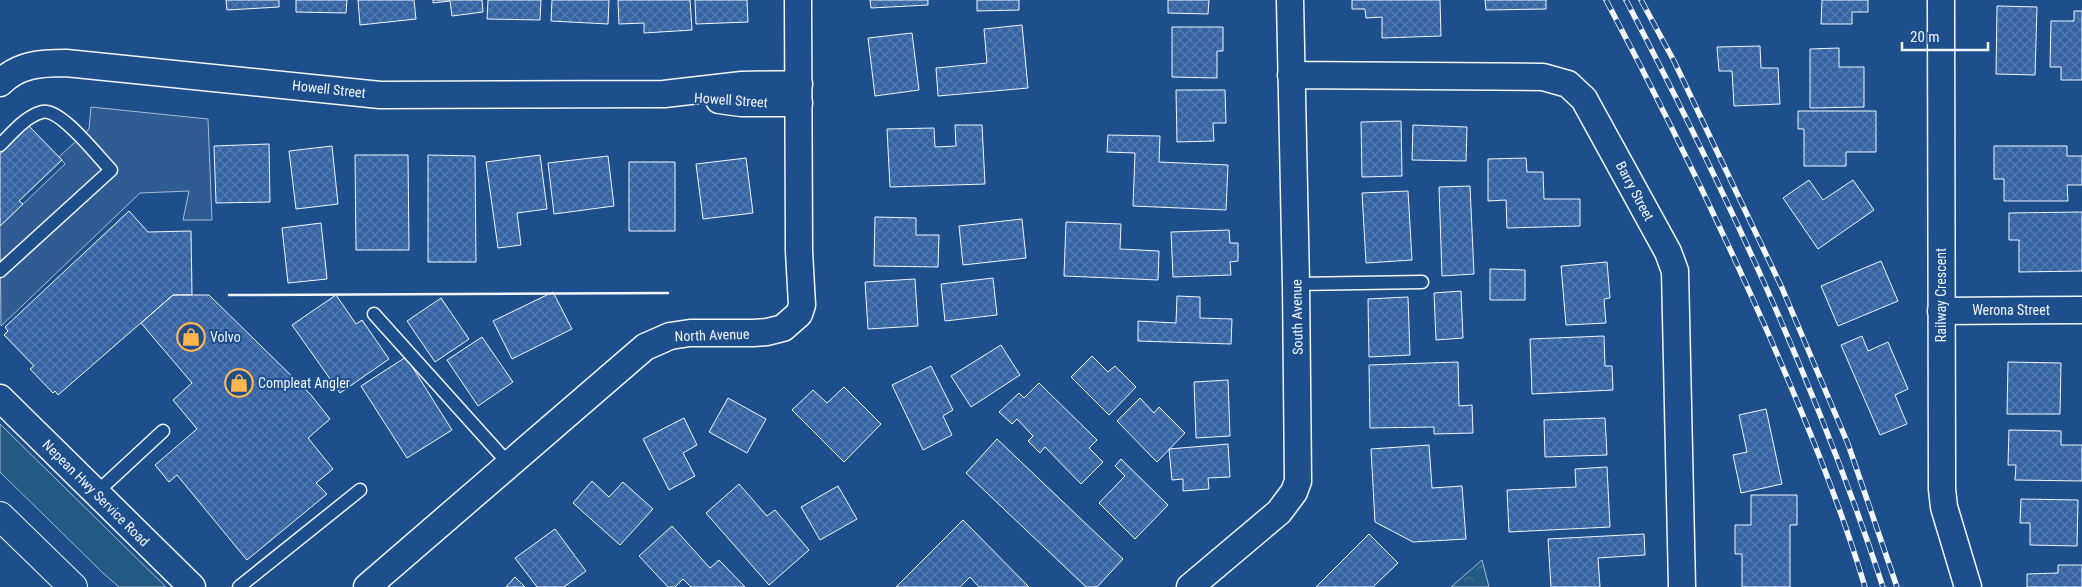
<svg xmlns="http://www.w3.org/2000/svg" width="2082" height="587" font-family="'Roboto Condensed',sans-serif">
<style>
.grass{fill:#245a82;stroke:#a8bbd7}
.park{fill:url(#park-crowns);stroke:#a8bbd7}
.parking{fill:#305b95;stroke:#a8bbd7}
.building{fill:url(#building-cross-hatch);stroke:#f2f6ff}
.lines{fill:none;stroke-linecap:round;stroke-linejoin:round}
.lane-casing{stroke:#f2f6ff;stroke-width:15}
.street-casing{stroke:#f2f6ff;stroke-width:29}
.highway-casing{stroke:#f2f6ff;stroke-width:30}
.lane{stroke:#1f4e8c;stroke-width:12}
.street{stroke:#1f4e8c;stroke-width:26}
.highway{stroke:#1f4e8c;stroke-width:28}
.rail-casing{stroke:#f2f6ff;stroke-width:5.5}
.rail{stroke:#1f4e8c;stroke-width:4;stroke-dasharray:11;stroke-linecap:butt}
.wall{stroke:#f2f6ff;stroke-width:2.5}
.labels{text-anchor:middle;stroke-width:4;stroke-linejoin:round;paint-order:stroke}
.street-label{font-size:14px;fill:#f2f6ff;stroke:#1f4e8c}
.poi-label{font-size:14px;fill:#f2f6ff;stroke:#1f4e8c;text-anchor:start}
</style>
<defs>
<pattern id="park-crowns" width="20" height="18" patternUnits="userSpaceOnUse" patternTransform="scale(1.25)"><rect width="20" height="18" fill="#245a82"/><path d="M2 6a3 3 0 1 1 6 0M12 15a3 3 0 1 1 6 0" fill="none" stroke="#447295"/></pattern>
<pattern id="building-cross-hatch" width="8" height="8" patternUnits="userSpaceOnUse" patternTransform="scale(1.25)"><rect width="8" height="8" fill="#3563a3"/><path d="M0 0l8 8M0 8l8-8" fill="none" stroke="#537ab1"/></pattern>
</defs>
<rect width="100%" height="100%" fill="#1f4e8c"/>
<path class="grass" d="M0,424L166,587H119L103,573L0,472Z"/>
<path class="park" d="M1482,560L1489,587H1451Z"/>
<path class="parking" d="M91,107L208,119L212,220H183L189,191L140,193L1,326L0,226L65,164L59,157L89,129Z"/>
<path class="building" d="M226,0H279V7L227,10Z
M296,0H347L346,13L296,12Z
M358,0H414L416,19L360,25Z
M433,0H482L483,12L452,16L450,1L433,3Z
M488,0H541L540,20L487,19Z
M552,0H609L608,24L551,21Z
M618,0H690L692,30L644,33V23L619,24Z
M695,0H747L748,22L696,24Z
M870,0H928V5L871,8Z
M977,0H1019V10L977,11Z
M1168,0H1209L1208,14L1168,13Z
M1352,0H1440L1441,36L1382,38V17L1366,18L1365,9H1352Z
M1485,0H1546V9L1486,10Z
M1822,0H1868V12H1852V24H1821Z
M1997,6L2037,7L2035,75L1996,74Z
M2074,11H2082V80H2061V67H2050L2051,21H2074Z
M1022,25L1028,88L938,96L936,68L987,63L984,29Z
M1172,27H1223V51H1217V78L1172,77Z
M912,33L919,90L875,96L868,38Z
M1760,46L1761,68H1778L1780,104L1734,106L1732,71H1719L1717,47Z
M1839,48V67H1864V107L1810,108V49Z
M1176,90H1225L1226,123H1213L1214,141L1177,142Z
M1798,111H1876V152H1846V166H1804V129H1798Z
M1401,121L1402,176L1362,177L1361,122Z
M955,125H982L985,184L890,187L887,129L934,128L935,147L956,146Z
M1413,125L1467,127L1466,161L1412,160Z
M29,126L62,160L19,201L23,204L0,226V154Z
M1108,135L1160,136L1159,162L1228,165L1226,210L1133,206L1135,153L1107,152Z
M269,144L270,202L216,203L214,146Z
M332,146L338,204L296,209L289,151Z
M1994,146H2067V156H2082V185H2067L2068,201H2004V179H1994Z
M355,155H408L409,250H356Z
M428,155L475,156L476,262H428Z
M540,155L547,209L517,213L521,245L498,248L486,162Z
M608,156L614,206L554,214L548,163Z
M746,158L753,213L703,219L696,164Z
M1526,158L1527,172H1543L1544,199H1580V226L1507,228L1506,200L1488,201V159Z
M629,162H675V231H629Z
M1809,180L1823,200L1853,180L1874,210L1818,249L1783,198Z
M1470,186L1474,274L1442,276L1439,187Z
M1408,191L1412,260L1366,263L1362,193Z
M129,211L148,232L191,231L192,295H173L58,395L55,391L53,393L30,369L34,366L4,335L8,331L5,327Z
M2082,212V271L2019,272V240H2009V213Z
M875,217L916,218V235H939L938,267L874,266Z
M1022,219L1026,258L963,265L959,226Z
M1066,222L1121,224L1120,249L1159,251L1158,280L1064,276Z
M321,223L327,279L288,283L282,228Z
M1229,230L1230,243H1238V261L1230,262L1231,275L1173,277L1171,232Z
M1881,261L1898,301L1838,326L1821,286Z
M1607,262L1610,298L1604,299L1606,323L1566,325L1561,266Z
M1490,269L1525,270V300H1490Z
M993,278L997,315L945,321L941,284Z
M915,279L918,326L868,329L865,282Z
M1461,291L1463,338L1436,340L1434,293Z
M553,292L572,329L512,359L493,321Z
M173,295H209L311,395L330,419L308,438L333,469L316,483L327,494L247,560L177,475L169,482L155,465L197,429L173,400L192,383L141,323Z
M336,295L356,324L362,320L389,359L340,393L292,325Z
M1177,296L1200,297V318L1232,319L1231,344L1138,341V321L1176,323Z
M1408,297L1410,355L1369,357L1368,299Z
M441,298L469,339L435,362L407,321Z
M1604,336L1605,366H1612L1613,390L1532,394L1530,339Z
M1862,336L1868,351L1888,342L1908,389L1895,395L1907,424L1880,435L1841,345Z
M482,337L513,382L478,406L447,360Z
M1001,345L1020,375L971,407L951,376Z
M1092,356L1108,372L1115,366L1136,387L1109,415L1071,377Z
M406,357L452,430L407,458L361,386Z
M1458,362L1459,406L1472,405L1473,433L1434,434V427L1370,428L1369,365Z
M2008,362L2061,363L2060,414H2007Z
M931,366L953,410L943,416L952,435L923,450L892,385Z
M1228,380L1230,436L1196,438L1194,382Z
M1039,383L1097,440L1089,448L1103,462L1081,484L1045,447L1040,453L1028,441L1033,436L1017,419L1012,424L999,412L1019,393L1024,398Z
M844,387L881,424L844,462L792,410L813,390L827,403Z
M728,398L766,419L747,453L709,432Z
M1140,398L1154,413L1159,407L1185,433L1157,462L1117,421Z
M1766,409L1782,484L1741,493L1733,455L1747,452L1739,415Z
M684,418L697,445L683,453L695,476L669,490L643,439Z
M1605,418L1607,455L1545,457L1544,420Z
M2009,430L2061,431V445H2082V481L2015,480L2016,465H2008Z
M997,439L1123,559L1097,587H1086L966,473Z
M1228,444L1230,477L1208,478L1209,489L1183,491V479L1172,480L1169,449Z
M1429,445L1432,488L1462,486L1466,539L1413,542L1375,522L1371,449Z
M1121,459L1168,505L1135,539L1099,503L1125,476L1115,466Z
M1607,467L1610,527L1509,532L1507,490L1576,487L1575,469Z
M592,481L609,497L623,482L653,509L620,545L573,503Z
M739,484L767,516L775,510L809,550L769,585L706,513Z
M838,486L857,519L820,540L801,507Z
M1751,495H1797V525H1790V587H1742V554H1735V525H1751Z
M2021,499L2078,500L2077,546L2030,545V523H2020Z
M963,520L1029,587H979L970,577L960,587H896Z
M672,526L710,568L719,560L745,587H691L683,579L675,587H668L639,556Z
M555,529L586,571L564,587H537L515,558Z
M1369,534L1398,563L1373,587H1316Z
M1644,534L1645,555L1598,558L1600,587H1551L1548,539Z
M2058,565H2082V587H2027V574L2058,573Z
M515,577L525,587H506Z"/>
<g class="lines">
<defs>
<path id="lane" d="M0,145C12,133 26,116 42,112C60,107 98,157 111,170L0,271
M1296,284L1422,282
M374,314L509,464
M96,493L163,431
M239,587L360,490"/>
<path id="street" d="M1941,0L1942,489L1944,507L1968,587
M1291,75L1543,77L1568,84L1584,99L1668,252L1675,271L1682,587
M0,83C19,64 41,63 66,63L380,95L664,94L742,85L799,84
M719,100L741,103H799
M1941,311L2082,310
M0,398L192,587
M367,587L645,347L670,336L690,333H753L767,332L783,328L799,314L802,305L799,251L798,0
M1190,587L1279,512L1294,492L1298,481L1296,284L1290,0"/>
<path id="highway" d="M0,516L73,587"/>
</defs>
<use href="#lane" class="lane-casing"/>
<use href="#street" class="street-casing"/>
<use href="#highway" class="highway-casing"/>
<use href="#lane" class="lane"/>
<use href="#street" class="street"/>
<use href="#highway" class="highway"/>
<defs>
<path id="rail" d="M1606,0C1664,109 1718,220 1768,333C1804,416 1839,500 1865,587
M1626,0C1725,190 1816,383 1883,587
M1641,0L1674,61L1782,288L1848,444L1897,587"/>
</defs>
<use href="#rail" class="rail-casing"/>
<use href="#rail" class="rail"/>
<path class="wall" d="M229,295L668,293"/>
</g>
<defs>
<symbol id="shop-ring" viewBox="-11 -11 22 22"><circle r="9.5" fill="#1f4e8c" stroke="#ffb74d" stroke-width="1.5"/><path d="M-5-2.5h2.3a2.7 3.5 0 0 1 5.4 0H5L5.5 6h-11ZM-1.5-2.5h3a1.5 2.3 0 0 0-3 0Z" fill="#ffb74d"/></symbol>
</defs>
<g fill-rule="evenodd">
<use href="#shop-ring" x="175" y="321" width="32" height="32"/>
<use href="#shop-ring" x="223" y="367" width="32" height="32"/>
</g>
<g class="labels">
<g class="street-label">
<text transform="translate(329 89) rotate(6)" y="5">Howell Street</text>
<text transform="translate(731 100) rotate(4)" y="5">Howell Street</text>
<text transform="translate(1635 191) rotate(62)" y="5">Barry Street</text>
<text transform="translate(1941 295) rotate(-90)" y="5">Railway Crescent</text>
<text x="2011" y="315">Werona Street</text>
<text transform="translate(1297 317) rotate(-91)" y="5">South Avenue</text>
<text transform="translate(712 335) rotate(-2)" y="5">North Avenue</text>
<text transform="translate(96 493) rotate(45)" y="5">Nepean Hwy Service Road</text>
</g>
<g class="poi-label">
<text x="210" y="342">Volvo</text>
<text x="258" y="388">Compleat Angler</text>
</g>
</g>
<path d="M1902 42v8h86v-8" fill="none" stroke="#f2f6ff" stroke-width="2.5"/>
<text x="1910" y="42" font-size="15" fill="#f2f6ff" stroke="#1f4e8c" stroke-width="4" paint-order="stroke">20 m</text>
</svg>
